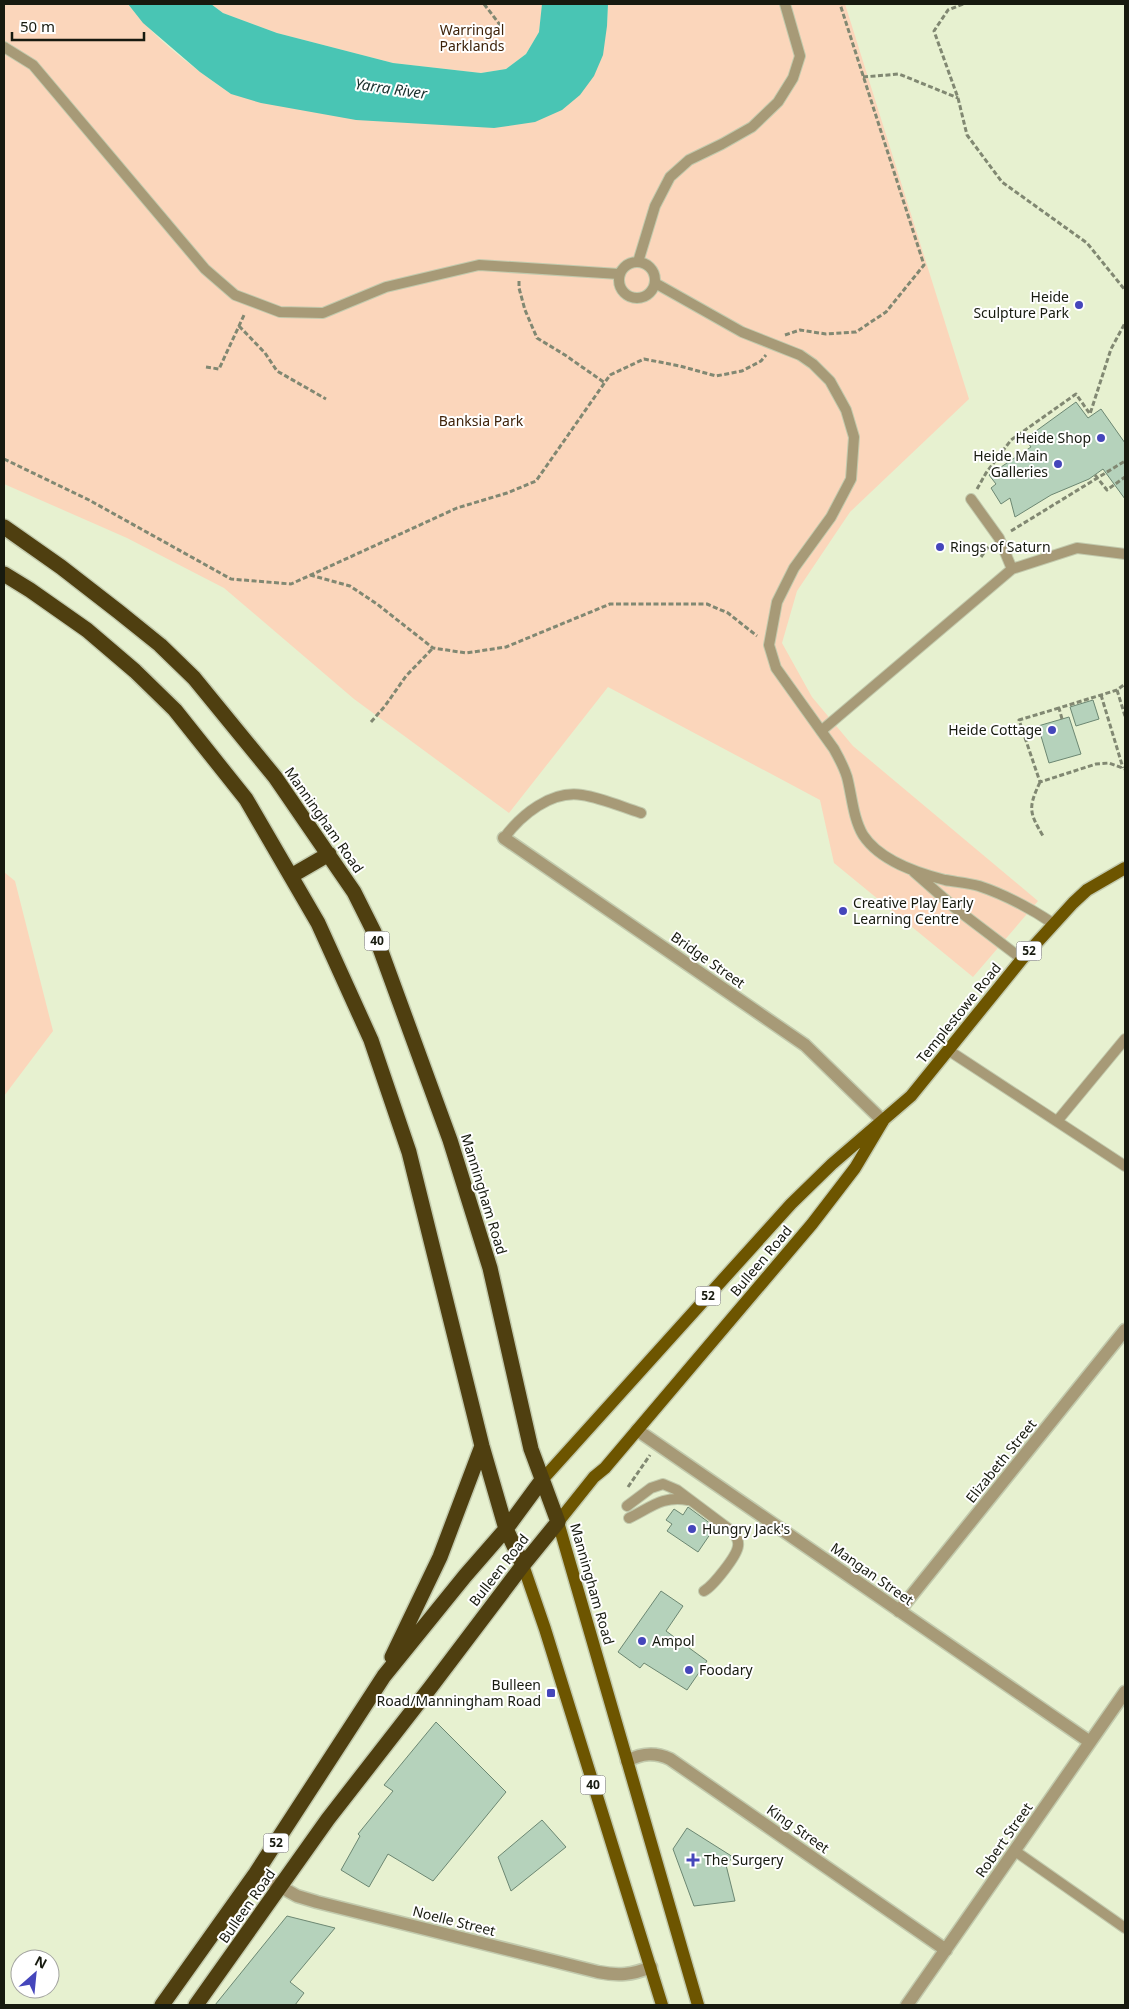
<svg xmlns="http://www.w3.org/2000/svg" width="1129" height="2009" font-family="'Noto Sans',sans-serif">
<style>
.green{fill:#fbd6bb}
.water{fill:#49c5b4}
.building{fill:#b5d2bb;stroke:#6c8772}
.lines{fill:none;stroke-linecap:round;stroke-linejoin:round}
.lane-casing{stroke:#c2caad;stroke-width:12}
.street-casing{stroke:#c2caad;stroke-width:15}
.primary-casing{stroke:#c2caad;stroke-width:15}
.highway-casing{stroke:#c2caad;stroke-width:18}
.path{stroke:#818872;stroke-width:3;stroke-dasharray:5 2.5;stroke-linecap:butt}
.lane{stroke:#a79a77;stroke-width:10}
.street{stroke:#a79a77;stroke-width:12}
.primary{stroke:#6d5500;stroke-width:12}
.highway{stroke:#4f3f10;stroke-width:15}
.poi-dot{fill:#4546bb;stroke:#fff;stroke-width:2}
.labels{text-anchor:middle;stroke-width:4;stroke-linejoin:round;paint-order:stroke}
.shield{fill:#fff;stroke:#5d5f57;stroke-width:1}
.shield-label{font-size:12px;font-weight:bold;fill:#171a0f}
.park-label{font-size:14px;fill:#3f230a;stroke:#fff}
.poi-label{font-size:14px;fill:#171a0f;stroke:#fff;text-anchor:start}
.street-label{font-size:14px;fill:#171a0f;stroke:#fff}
.water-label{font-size:15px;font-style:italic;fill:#192f2c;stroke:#fff}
</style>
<rect width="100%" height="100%" fill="#e7f1d0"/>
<path class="green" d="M4,4H128C155,40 194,68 231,94L494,128L607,26L608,4H845L969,399L850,512L797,591L782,643L812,697L853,746L1038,901L973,977L834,863L820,800L608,687L509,813L354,699L224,588L127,538L4,484Z
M211,4H542V7L539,32L526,54L506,69L481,73L393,63L277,33L223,13Z
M4,872L15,881L53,1031L4,1096Z"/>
<path class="water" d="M128,4H211L223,13L277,33L393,63L481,73L506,69L526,54L539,32L542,4H608L607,26L603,55L594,76L580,95L562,110L535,122L494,128L356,120L261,103L231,94L200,72L143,23Z"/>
<path class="building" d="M1076,402L1088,418L1101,409L1125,443V499L1103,469L1089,479L1051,495L1015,517L1010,498L1001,504L991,488L996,484L989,475L1031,447L1025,439Z
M1093,700L1099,719L1076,726L1070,707Z
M1069,717L1081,754L1049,763L1038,726Z
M688,1507L715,1527L698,1552L667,1531L672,1524L666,1520L674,1509L683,1515Z
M661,1591L683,1606L666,1631L707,1661L687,1690L644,1663L640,1668L618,1652Z
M436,1722L506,1792L433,1881L388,1854L369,1887L341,1870L360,1836L358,1834L393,1791L384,1785Z
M542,1820L566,1847L511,1891L498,1857Z
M687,1828L733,1857L726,1865L735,1901L694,1906L673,1849Z
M287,1916L335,1928L290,1982L304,1993L295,2005H215Z"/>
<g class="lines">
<defs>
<path id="lane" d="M4,47L33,65L205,269L235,295L280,312L323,313L386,287L479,265L619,274
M619 280a18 18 0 1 1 36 0a18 18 0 1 1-36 0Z
M638,262L655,206L670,177L689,160L722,144L752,127L778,102L793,78L800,56L785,4
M655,283L742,332L800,355L813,364L830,381L846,410L854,437L851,479L831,517L794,568L777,602L769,645L776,668L834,749C839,758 844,767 847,777C852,796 853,818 863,835C880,861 917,873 945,880C956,882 968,883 979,886C1006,895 1030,908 1054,924
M971,499L999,538L1012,569
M821,731L1012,569L1077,548L1125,554
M504,838C521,815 551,790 582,795C602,798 622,807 641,813
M914,872L955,908L1022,959
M948,1050L1125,1166
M1058,1120L1125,1039
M627,1506L651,1488L663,1484L677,1490L733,1532C736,1536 739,1541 738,1546C737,1556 713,1586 704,1591
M629,1518C650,1508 663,1495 688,1500
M1015,1851L1125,1928"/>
<path id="street" d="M504,838L805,1045L883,1121
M637,1430L1090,1742
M899,1611L1125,1330
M627,1761C642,1753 655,1752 670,1759L946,1950
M256,1873L297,1896L317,1902L598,1972C618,1976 632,1975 651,1967
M907,2005L1125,1692"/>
<path id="primary" d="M542,1480L791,1204L832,1164L911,1096L1022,959L1073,903L1087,890L1125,868
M523,1565L545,1629L662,2005
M698,2005L558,1522L594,1477L605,1468L812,1224L855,1168L883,1121"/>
<path id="highway" d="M4,527L61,567L119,612L160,645L194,678L275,777L354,892L374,932L450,1140L490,1268L531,1449L558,1522L523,1565L430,1688L328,1819L196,2005
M4,574L30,590L87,630L135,671L175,710L246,799L318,923L371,1040L409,1152L482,1446L506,1529L523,1565
M291,876L329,854
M392,1657L440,1557L482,1446
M162,2005L256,1873L384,1676L465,1576L506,1529L542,1480"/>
</defs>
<use href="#lane" class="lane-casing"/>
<use href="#street" class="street-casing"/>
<use href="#primary" class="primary-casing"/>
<use href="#highway" class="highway-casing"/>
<path class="path" d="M484,4L504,30
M963,4L948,10L934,31L958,98L967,135L1002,182L1087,243L1125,290
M863,77L899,74L958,98
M519,281V288L525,310L537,338L565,355L605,383
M239,326L265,353L277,371L326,399
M785,335L800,330L826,334L856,332L886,312L924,265L840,4
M206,367L219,369L245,313
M4,459L89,500L231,579L291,584L457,508L507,493L536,481L610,375L644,359L680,366L716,376L742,371L761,361L766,355
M1095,475L1107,490L1125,477
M977,489L986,473L1011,440L1076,394L1090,414L1111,349L1125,323
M1011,531L1125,461
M981,557L989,546
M310,575L350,586L377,604L433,648L466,653L506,647L610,604H707L728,613L757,636
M1117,690L1125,716
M1101,695L1123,768
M1059,708L1019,720L1040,782L1096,764L1109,763L1125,769
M1062,719L1059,708L1117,690L1125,684
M371,722L385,706L406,676L433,648
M1040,782C1028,808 1029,812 1043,836
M628,1487L650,1455"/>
<use href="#lane" class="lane"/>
<use href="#street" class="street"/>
<use href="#primary" class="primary"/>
<use href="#highway" class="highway"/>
</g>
<g class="poi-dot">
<circle cx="1079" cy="305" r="5"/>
<circle cx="1101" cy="438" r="5"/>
<circle cx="1058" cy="464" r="5"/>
<circle cx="940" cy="547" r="5"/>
<circle cx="1052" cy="730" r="5"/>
<circle cx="843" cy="911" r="5"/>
<circle cx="692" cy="1529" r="5"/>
<circle cx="642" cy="1641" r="5"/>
<circle cx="689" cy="1670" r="5"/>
<rect x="546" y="1688" width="10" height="10" rx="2.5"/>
<path d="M690.5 1852.5h5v5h5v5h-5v5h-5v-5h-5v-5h5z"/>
</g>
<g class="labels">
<g class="shield">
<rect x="364.5" y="931.5" width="25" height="19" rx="4"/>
<rect x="1016.5" y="941.5" width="25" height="19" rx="4"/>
<rect x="695.5" y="1286.5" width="25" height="19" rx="4"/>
<rect x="580.5" y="1775.5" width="25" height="19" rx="4"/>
<rect x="263.5" y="1833.5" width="25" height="19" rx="4"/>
</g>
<g class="shield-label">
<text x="377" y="945">40</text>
<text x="1029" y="955">52</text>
<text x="708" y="1300">52</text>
<text x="593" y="1789">40</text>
<text x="276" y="1847">52</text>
</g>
<g class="park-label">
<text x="472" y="35">Warringal<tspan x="472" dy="16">Parklands</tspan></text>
<text x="481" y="426">Banksia Park</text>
</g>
<g class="poi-label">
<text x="1069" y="302" text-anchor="end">Heide<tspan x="1069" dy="16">Sculpture Park</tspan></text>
<text x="1091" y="443" text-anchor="end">Heide Shop</text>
<text x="1048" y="461" text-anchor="end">Heide Main<tspan x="1048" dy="16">Galleries</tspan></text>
<text x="950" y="552">Rings of Saturn</text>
<text x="1042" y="735" text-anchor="end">Heide Cottage</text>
<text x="853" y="908">Creative Play Early<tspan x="853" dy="16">Learning Centre</tspan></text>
<text x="702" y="1534">Hungry Jack's</text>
<text x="652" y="1646">Ampol</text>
<text x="699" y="1675">Foodary</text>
<text x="541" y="1690" text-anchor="end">Bulleen<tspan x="541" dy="16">Road/Manningham Road</tspan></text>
<text x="704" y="1865">The Surgery</text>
</g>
<g class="street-label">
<text transform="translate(324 820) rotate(55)" y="5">Manningham Road</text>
<text transform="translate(708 960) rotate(35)" y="5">Bridge Street</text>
<text transform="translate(959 1013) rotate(-51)" y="5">Templestowe Road</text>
<text transform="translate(484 1194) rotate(73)" y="5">Manningham Road</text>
<text transform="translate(761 1261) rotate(-50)" y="5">Bulleen Road</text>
<text transform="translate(1001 1461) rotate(-51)" y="5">Elizabeth Street</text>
<text transform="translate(499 1570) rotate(-52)" y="5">Bulleen Road</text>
<text transform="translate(872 1574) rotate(35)" y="5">Mangan Street</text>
<text transform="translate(592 1584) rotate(74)" y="5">Manningham Road</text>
<text transform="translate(798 1829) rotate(35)" y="5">King Street</text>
<text transform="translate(1004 1840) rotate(-55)" y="5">Robert Street</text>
<text transform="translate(247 1906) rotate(-55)" y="5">Bulleen Road</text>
<text transform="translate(454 1921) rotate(14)" y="5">Noelle Street</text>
</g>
<g class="water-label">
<text transform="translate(391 89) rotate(8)" y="5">Yarra River</text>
</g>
</g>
<rect width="1129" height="2009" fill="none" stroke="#171a0f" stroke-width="10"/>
<g transform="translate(35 1974) rotate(27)"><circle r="24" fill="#ffffff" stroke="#a2a39f"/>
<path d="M0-4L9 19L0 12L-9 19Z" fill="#4546bb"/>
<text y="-8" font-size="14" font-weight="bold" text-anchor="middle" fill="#171a0f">N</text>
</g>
<path d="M12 32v8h132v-8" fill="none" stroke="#171a0f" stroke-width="2.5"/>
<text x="20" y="32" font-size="15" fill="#171a0f" stroke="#ffffff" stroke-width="4" paint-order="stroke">50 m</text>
</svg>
